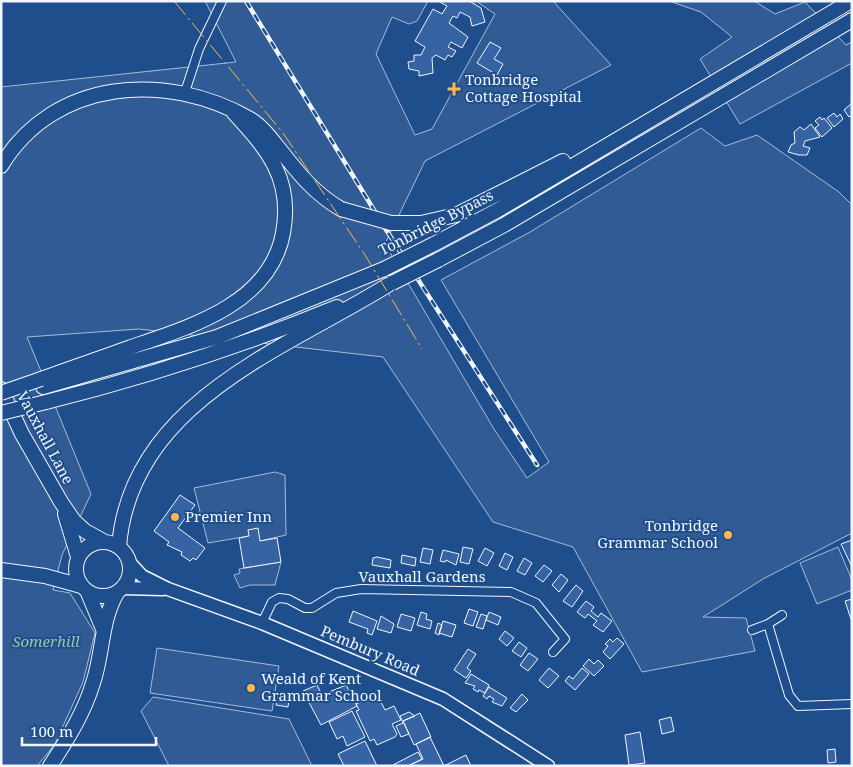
<svg xmlns="http://www.w3.org/2000/svg" width="853" height="767" font-family="'Noto Serif',serif">
<style>
.built{fill:#305b95;stroke:#a8bbd7}
.building{fill:#3563a3;stroke:#f2f6ff}
.lines{fill:none;stroke-linecap:round;stroke-linejoin:round}
.minor-casing{stroke:#f2f6ff;stroke-width:10}
.primary-casing{stroke:#f2f6ff;stroke-width:15}
.trunk-casing{stroke:#f2f6ff;stroke-width:16}
.minor{stroke:#1f4e8c;stroke-width:8}
.primary{stroke:#1f4e8c;stroke-width:12}
.trunk{stroke:#1f4e8c;stroke-width:14}
.rail-casing{stroke:#f2f6ff;stroke-width:4.5}
.rail{stroke:#1f4e8c;stroke-width:2.5;stroke-dasharray:8;stroke-linecap:butt}
.trunk-bridge-casing{stroke:#f2f6ff;stroke-width:16;stroke-linecap:butt}
.trunk-bridge{stroke:#1f4e8c;stroke-width:14}
.power{stroke:#ffb74d;stroke-width:1;stroke-dasharray:18 4 2.5 4;stroke-linecap:butt}
.poi-dot{fill:#ffb74d;stroke:#1f4e8c;stroke-width:2}
.labels{text-anchor:middle;stroke-width:4;stroke-linejoin:round;paint-order:stroke}
.poi-label{font-size:15px;fill:#f2f6ff;stroke:#1f4e8c;text-anchor:start}
.street-label{font-size:15px;fill:#f2f6ff;stroke:#1f4e8c}
.park-label{font-size:15px;font-style:italic;fill:#97c8a6;stroke:#1f4e8c}
</style>
<rect width="100%" height="100%" fill="#1f4e8c"/>
<path class="built" d="M205,1H428L417,21L409,24L392,17L376,54L415,135L432,129L495,14L476,1H553L611,65L425,161L385,244L494,429L527,478L549,462L441,280L530,232L701,128L725,146L757,135L839,192L852,205V533L763,579L703,617L746,618L755,651L642,672L573,547L493,522L383,357L139,329L27,337L91,494L62,555L53,590L70,593L95,633L83,682L55,744L37,766H1V87L236,62Z
M669,1H754L775,14L805,2L846,45L852,42V63L740,124L700,59L732,37L701,12Z
M275,472L285,475L286,535L260,541L249,536L208,543L194,488Z
M838,547L852,580V590L817,604L800,563Z
M281,562L275,585H250L240,588L234,575L240,573L239,569Z
M157,648L279,666L272,711L150,693Z
M153,697L289,719L312,766H169L141,711Z"/>
<path class="building" d="M438,1H469L481,8L485,22L472,26L470,17L460,12L457,18L453,16L449,23L468,37L462,48L451,42L448,47L456,51L452,57L448,55L445,60L436,55L432,58L433,73L419,76V71L409,69L408,62L414,61V55H421L425,47L415,41L433,9L442,14L447,6Z
M490,42L501,48L494,59L503,64L497,75L477,63Z
M852,103V115L849,117L844,110Z
M834,113L837,117L840,114L843,119L834,127L827,118Z
M820,117L822,120L824,118L832,128L822,137L815,128L819,125L815,121Z
M811,124L820,137L805,141L803,146L810,148L807,155H799L788,152L791,145L795,143L794,132L800,127L804,130Z
M180,495L195,505L178,528L205,548L196,560L193,558L190,561L181,555L182,552L167,545L169,542L154,531Z
M258,528L260,541L277,538L281,562L244,568L239,538L249,536L248,530Z
M852,540V567L841,544Z
M463,547L473,549L469,564L460,562Z
M423,548L433,550L430,564L420,562Z
M485,548L494,553L487,566L478,561Z
M443,550L459,554L456,565L446,560L445,562L440,561Z
M505,553L513,557L507,570L499,566Z
M402,555L416,558L415,566L401,563Z
M377,557L391,560L390,568L372,565L373,558Z
M524,558L532,563L525,575L517,571Z
M544,565L552,571L543,582L535,576Z
M561,574L568,580L559,592L552,585Z
M576,585L583,591L572,607L563,601Z
M852,599V622L845,601Z
M586,601L594,607L591,611L598,617L601,613L612,621L603,632L593,625L597,621L588,614L585,618L577,612Z
M469,609L478,612L473,626L464,623Z
M353,611L377,621L372,635L367,633L368,629L349,622Z
M421,612L427,614L426,619L432,621L430,629L417,625Z
M489,612L501,617L498,625L486,620Z
M401,614L415,618L411,631L397,627Z
M481,614L487,616L483,629L476,627Z
M381,616L394,624L391,633L377,629Z
M443,621L456,625L452,637L439,633Z
M438,623L442,625L439,635L435,633Z
M505,631L514,638L507,646L499,639Z
M617,638L624,644L610,659L603,652L608,646L605,644L610,639L613,642Z
M519,642L527,648L521,657L512,651Z
M468,649L476,654L467,668L471,671L466,678L454,670Z
M529,653L538,659L528,671L520,665Z
M589,659L594,664L598,660L604,666L594,676L583,666Z
M549,668L559,676L548,688L539,680Z
M582,668L589,674L575,690L565,681L569,676L573,679Z
M471,674L489,685L485,693L479,690L478,692L473,689L475,686L465,683Z
M317,685L322,695L346,685L357,706L321,725L303,691Z
M489,687L507,698L502,706L492,702L494,699L489,696L487,699L483,696Z
M522,694L528,700L516,712L510,708Z
M375,696H378L385,710L394,706L401,720L392,724L397,734L395,737L377,745L374,739L370,741L356,711L359,710L356,704Z
M277,697L289,699L288,707L276,705Z
M352,711L365,737L347,746L343,736L337,739L329,722Z
M409,712L415,716L403,721L409,734L401,737L396,726L403,723L400,716Z
M420,713L431,737L414,745L403,721Z
M671,717L674,731L662,734L659,720Z
M640,732L645,763L629,765L625,735Z
M430,737L444,766L466,755L471,766H408L423,759L416,744Z
M365,741L377,766H344L338,754Z
M835,749L836,762L828,763L827,750Z
M418,752L422,759L408,766H391Z"/>
<g class="lines">
<defs>
<path id="minor" d="M185,92L199,49L222,1
M262,623L272,602L279,598L288,599L305,608H312L336,593L361,589L511,592L536,603L565,639L553,652
M768,624L782,615
M752,630L768,624L789,695L798,706L852,704"/>
<path id="primary" d="M129,562L142,576L168,589L262,623L443,699L548,766
M123,588L163,589"/>
<path id="trunk" d="M1,166C54,78 167,71 250,119C262,126 272,140 281,151C299,174 315,194 341,209
M421,223L456,215L563,161
M434,244L498,210L851,1
M438,260L504,225L852,20
M41,379C71,368 101,358 131,347C190,327 270,304 283,233C293,179 268,150 234,113
M43,387L217,337L384,269
M1,389L22,434L61,502L74,521L85,531L105,542
M46,402C146,377 242,346 337,307
M65,514L78,557
M76 569a27 27 0 1 1 54 0a27 27 0 1 1-54 0Z
M119,547C130,403 283,350 388,285
M1,570L45,576L81,586
M88,593L103,629
M50,766C67,740 84,713 93,683C103,654 101,620 117,593"/>
</defs>
<use href="#minor" class="minor-casing"/>
<use href="#primary" class="primary-casing"/>
<use href="#trunk" class="trunk-casing"/>
<use href="#minor" class="minor"/>
<use href="#primary" class="primary"/>
<use href="#trunk" class="trunk"/>
<defs>
<path id="rail" d="M246,1L385,228L537,465"/>
</defs>
<use href="#rail" class="rail-casing"/>
<use href="#rail" class="rail"/>
<defs>
<path id="trunk-bridge" d="M341,209L391,223H421
M384,269L434,244
M392,283L438,260
M1,393L41,379
M1,413L46,402"/>
</defs>
<use href="#trunk-bridge" class="trunk-bridge-casing"/>
<use href="#trunk-bridge" class="trunk-bridge"/>
<path class="power" d="M174,1L283,133L365,255L422,349"/>
</g>
<g class="poi-dot">
<path d="M451.5 81.5h5v5h5v5h-5v5h-5v-5h-5v-5h5z"/>
<circle cx="175" cy="517" r="5"/>
<circle cx="728" cy="535" r="5"/>
<circle cx="251" cy="688" r="5"/>
</g>
<g class="labels">
<g class="poi-label">
<text x="465" y="85">Tonbridge<tspan x="465" dy="17">Cottage Hospital</tspan></text>
<text x="185" y="522">Premier Inn</text>
<text x="718" y="531" text-anchor="end">Tonbridge<tspan x="718" dy="17">Grammar School</tspan></text>
<text x="261" y="684">Weald of Kent<tspan x="261" dy="17">Grammar School</tspan></text>
</g>
<g class="street-label">
<text transform="translate(436 223) rotate(-27)" y="5">Tonbridge Bypass</text>
<text transform="translate(45 438) rotate(62)" y="5">Vauxhall Lane</text>
<text x="422" y="582">Vauxhall Gardens</text>
<text transform="translate(370 651) rotate(23)" y="5">Pembury Road</text>
</g>
<g class="park-label">
<text x="46" y="647">Somerhill</text>
</g>
</g>
<rect width="853" height="767" fill="none" stroke="#f2f6ff" stroke-width="5"/>
<path d="M22 737v8h134v-8" fill="none" stroke="#f2f6ff" stroke-width="2.5"/>
<text x="30" y="737" font-size="15" fill="#f2f6ff" stroke="#1f4e8c" stroke-width="4" paint-order="stroke">100 m</text>
</svg>
